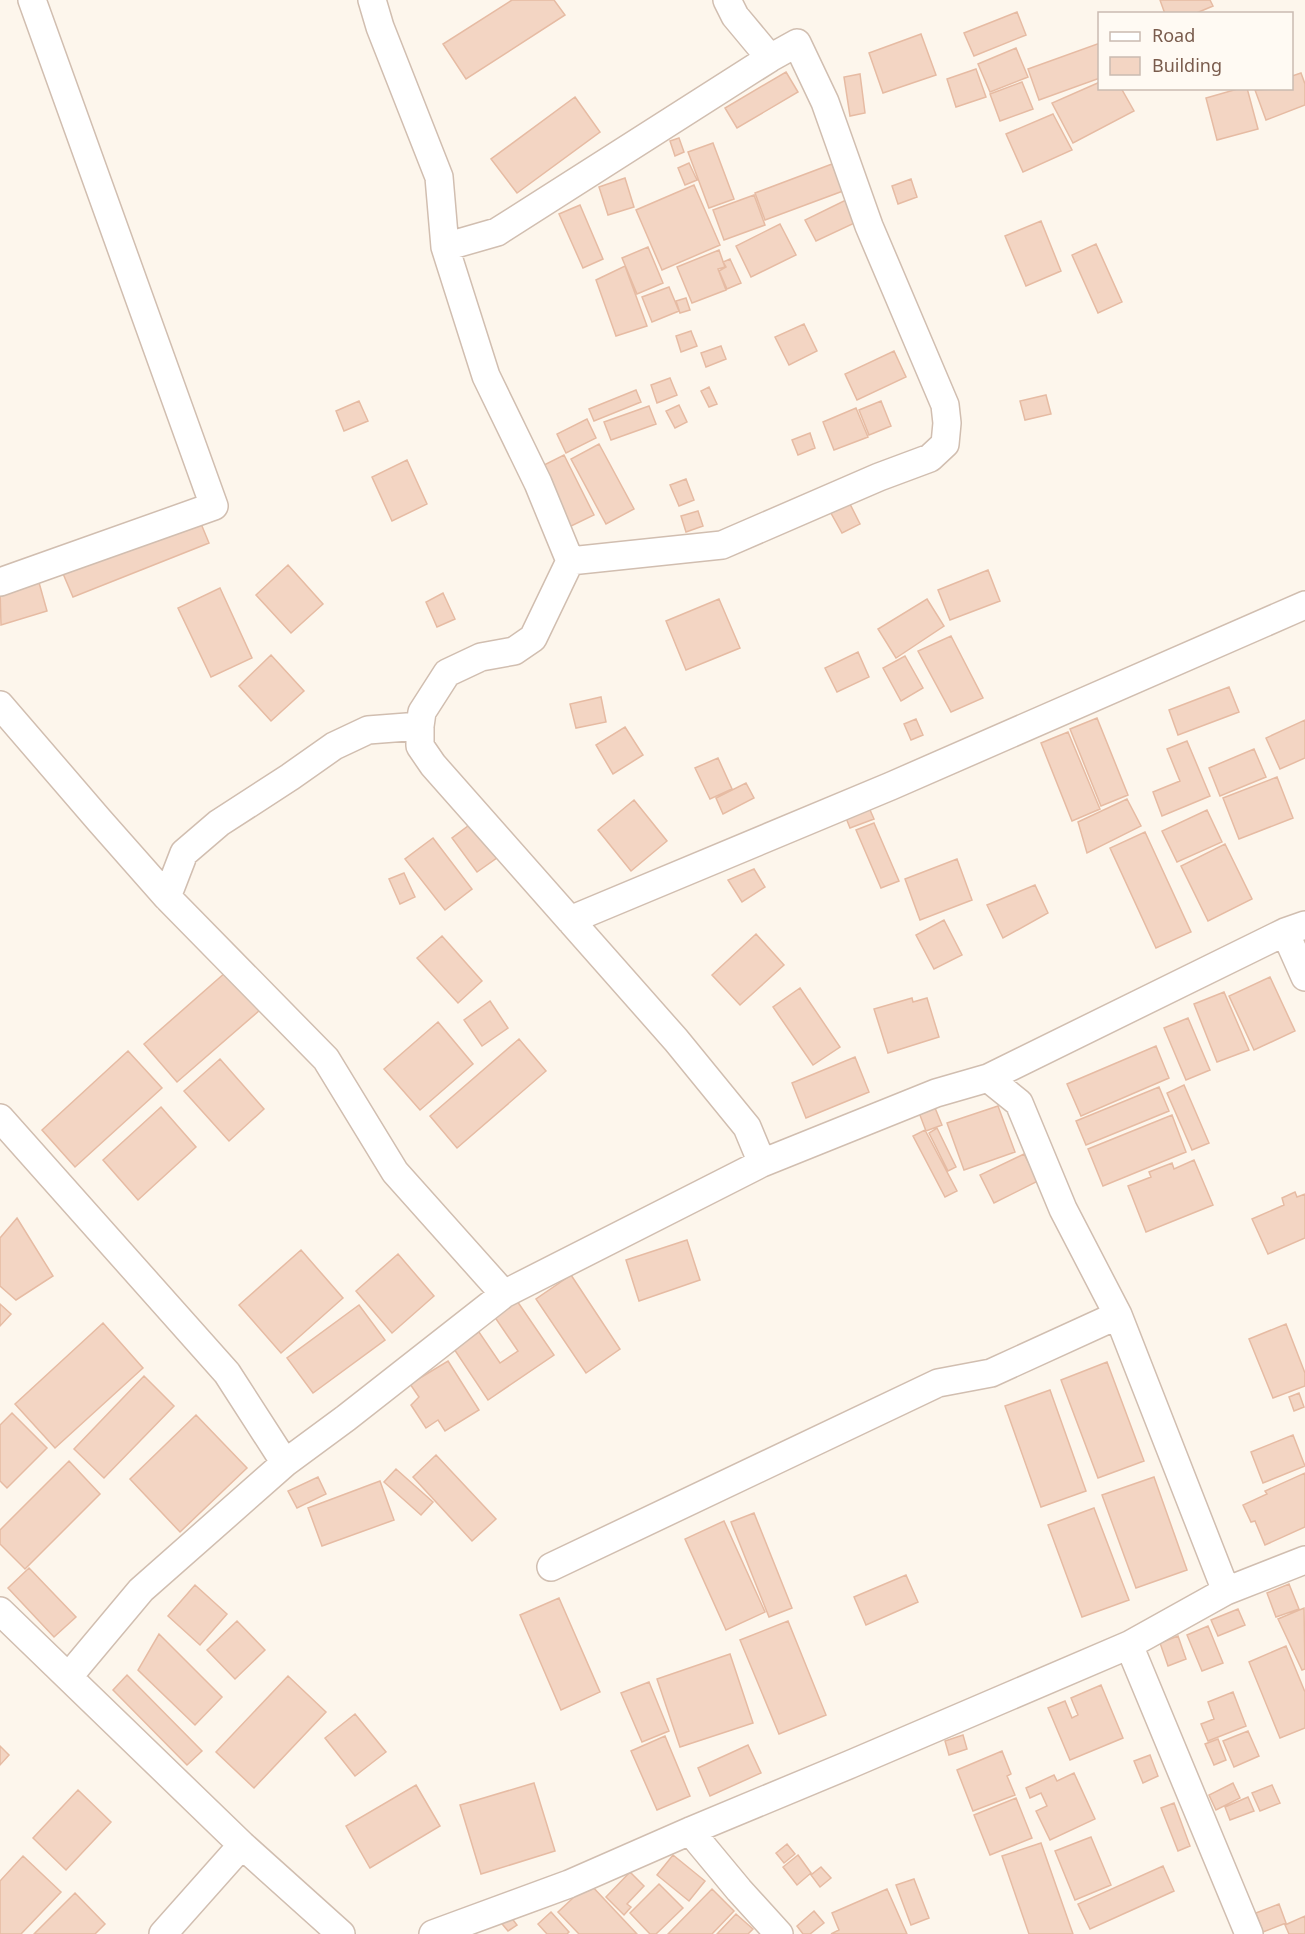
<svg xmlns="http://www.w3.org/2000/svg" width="1305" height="1934" font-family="'Noto Sans',sans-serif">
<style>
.building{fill:#f3d5c3;stroke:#e6bba3;stroke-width:1.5}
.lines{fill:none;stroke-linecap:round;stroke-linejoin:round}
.minor-casing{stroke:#d1beb0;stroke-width:30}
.minor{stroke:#fff;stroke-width:27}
</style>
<rect width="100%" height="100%" fill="#fdf6ec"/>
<path class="building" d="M512,0H554L565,15L466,79L443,44Z
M1160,0H1210L1213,6L1194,14H1165Z
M1017,12L1026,35L974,56L964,33Z
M921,34L936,75L883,93L869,53Z
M1100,43V78L1039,100L1028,69Z
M1016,48L1028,77L990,92L978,64Z
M976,69L986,97L956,107L947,79Z
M786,72L798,92L737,128L725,108Z
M1301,73L1305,84V105L1266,120L1255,90L1292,88V76Z
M860,74L865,113L850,116L844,77Z
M1022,82L1033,109L1000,121L990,94Z
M1100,82V88H1121L1134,111L1073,143L1052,103Z
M1241,88H1247L1258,129L1217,140L1206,98Z
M575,97L600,132L517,193L491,159Z
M1053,114L1072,150L1023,172L1006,134Z
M679,138L684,152L675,156L670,141Z
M713,143L734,199L709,208L688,152Z
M689,163L697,180L685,185L678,168Z
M832,164L843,191L765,220L755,193Z
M625,178L634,207L608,215L599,187Z
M911,179L917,197L898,204L892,186Z
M694,185L720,245L662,270L636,210Z
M754,195L765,225L724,240L713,210Z
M850,198L861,220L816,241L805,220Z
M580,205L603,259L583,268L559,214Z
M1041,221L1061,271L1026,286L1005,236Z
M780,224L796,255L751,277L736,246Z
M1096,244L1122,302L1098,313L1072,255Z
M648,247L663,283L637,294L622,258Z
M719,250L725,267L718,269L726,290L692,303L677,267Z
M730,259L741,283L727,289L719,271L726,267L723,262Z
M625,266L647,326L616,336L596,280Z
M669,287L679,311L652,322L642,297Z
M686,298L690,310L680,313L676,301Z
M804,324L817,351L789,365L775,337Z
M691,331L697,346L681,352L676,336Z
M721,346L726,359L706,367L701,353Z
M894,351L906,377L857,400L845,374Z
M670,378L677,395L657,403L651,385Z
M709,387L717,404L709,407L701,391Z
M636,390L641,402L594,421L589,409Z
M1046,395L1051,414L1025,420L1020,401Z
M359,401L368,421L344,431L336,411Z
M881,401L891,426L869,435L859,410Z
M679,405L687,422L675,428L666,411Z
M649,406L656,424L611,440L604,422Z
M856,408L868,437L834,450L823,422Z
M587,419L596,438L566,453L557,434Z
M810,433L815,448L798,455L792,440Z
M599,444L634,509L606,524L571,459Z
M564,455L594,515L567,528L538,468Z
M407,460L427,504L392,521L372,477Z
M686,479L694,500L679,506L670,485Z
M846,496L860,524L842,533L827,506Z
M698,511L703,526L686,532L681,516Z
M197,514L209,543L73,597L61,569Z
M288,565L323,604L291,633L256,595Z
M988,570L1000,601L950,620L938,590Z
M38,579L47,611L1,625L0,590Z
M220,588L252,658L211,677L178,608Z
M443,593L455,619L437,627L426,602Z
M719,599L740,648L686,670L666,621Z
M927,599L944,626L896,658L878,629Z
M951,636L983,698L951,712L918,651Z
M858,652L869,677L837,692L825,668Z
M271,655L304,691L271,721L239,686Z
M905,656L923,688L901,701L883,668Z
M1229,687L1239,712L1178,735L1169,710Z
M601,697L606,722L576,728L570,704Z
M1097,718L1128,795L1101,806L1070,729Z
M916,719L923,735L911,740L904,724Z
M1305,720V758L1280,769L1266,738Z
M625,727L643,755L613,774L596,745Z
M1068,732L1100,809L1072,821L1041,743Z
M1187,741L1210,796L1162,816L1153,792L1180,781L1167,749Z
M1254,749L1266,777L1220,796L1209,768Z
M718,758L732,789L710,799L695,768Z
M1277,777L1293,818L1239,839L1223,798Z
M746,783L754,798L723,814L716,798Z
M1127,799L1141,826L1087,853L1078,822Z
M634,800L667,841L631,871L598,830Z
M867,803L874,819L850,828L844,813Z
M1207,810L1222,842L1177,862L1162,831Z
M476,820L501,855L477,872L452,838Z
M874,823L899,881L881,888L856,830Z
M1145,832L1191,932L1156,948L1110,848Z
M433,838L472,889L445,910L405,859Z
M1225,844L1252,899L1208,921L1181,866Z
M957,859L972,900L920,920L905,879Z
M754,869L765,887L742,902L728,880Z
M404,873L415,897L400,904L389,879Z
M1035,885L1048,913L1003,938L987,905Z
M944,920L962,955L934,969L916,935Z
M756,934L784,965L740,1005L712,975Z
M442,936L482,981L458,1003L417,958Z
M226,972L260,1010L177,1082L144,1044Z
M1270,977L1295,1031L1254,1050L1229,996Z
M800,988L840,1047L813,1065L773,1007Z
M1224,992L1249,1050L1217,1062L1194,1004Z
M912,998L913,1002L927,998L939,1037L888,1053L874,1009Z
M490,1001L508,1028L482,1046L464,1020Z
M1188,1018L1210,1070L1186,1080L1164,1028Z
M438,1022L473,1064L420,1110L384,1069Z
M519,1039L546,1071L457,1148L430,1116Z
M1156,1046L1169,1078L1081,1116L1067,1084Z
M128,1051L162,1088L75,1167L42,1130Z
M855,1057L869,1092L806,1118L792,1083Z
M220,1059L264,1109L229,1141L184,1091Z
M1184,1085L1209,1143L1192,1150L1167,1093Z
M1159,1087L1169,1111L1086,1145L1076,1121Z
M933,1103L942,1125L926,1131L918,1110Z
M998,1106L1015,1152L964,1170L947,1123Z
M161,1107L196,1147L138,1200L103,1160Z
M1172,1115L1186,1152L1103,1186L1088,1149Z
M937,1128L956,1167L948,1171L929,1133Z
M925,1130L957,1191L945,1197L913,1136Z
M1024,1154L1038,1181L994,1203L980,1175Z
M1194,1160L1213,1205L1146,1232L1128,1186L1151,1177L1149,1172L1172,1163L1174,1169Z
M1295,1192L1297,1197L1305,1194V1238L1268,1254L1252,1219L1284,1205L1282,1198Z
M17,1218L53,1276L16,1300L0,1286V1238Z
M687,1240L700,1280L639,1301L626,1260Z
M301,1250L343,1298L281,1353L239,1305Z
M398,1254L434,1296L392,1333L356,1291Z
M571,1275L620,1349L586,1373L536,1299Z
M515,1298L554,1355L488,1400L454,1349L479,1332L500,1363L518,1351L492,1313Z
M0,1304L11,1314L0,1326Z
M359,1305L385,1340L313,1393L287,1358Z
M103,1323L143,1368L55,1448L15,1404Z
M1286,1324L1305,1373V1386L1273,1398L1249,1339Z
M448,1361L479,1410L445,1431L438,1420L426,1428L411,1405L419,1397L410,1384Z
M1107,1362L1144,1461L1098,1478L1061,1380Z
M144,1376L174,1406L104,1478L74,1449Z
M1050,1390L1086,1491L1041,1507L1005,1406Z
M1299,1393L1304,1407L1294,1411L1289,1397Z
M12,1413L47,1448L7,1488L0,1481V1425Z
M196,1415L247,1468L180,1532L130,1479Z
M1293,1435L1305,1466L1263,1483L1251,1452Z
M436,1455L496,1519L472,1541L413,1477Z
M69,1461L100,1494L25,1569L0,1544V1530Z
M396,1469L433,1502L421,1515L384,1482Z
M1305,1473V1527L1265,1545L1255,1521L1251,1522L1243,1505L1267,1494L1265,1491Z
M318,1477L326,1494L297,1508L288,1491Z
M1154,1477L1187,1570L1136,1588L1102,1495Z
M380,1481L394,1520L322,1546L308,1508Z
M1094,1508L1129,1600L1082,1617L1048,1525Z
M754,1513L792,1608L769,1617L731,1522Z
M724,1521L765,1612L726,1630L685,1539Z
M29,1568L76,1617L54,1637L8,1588Z
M906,1575L918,1602L866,1625L854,1597Z
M1289,1584L1299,1609L1276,1617L1267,1593Z
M195,1585L227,1614L200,1645L168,1616Z
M559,1598L600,1692L561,1710L520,1615Z
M1304,1608L1305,1669L1302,1670L1278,1619Z
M1238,1609L1245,1625L1218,1636L1211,1620Z
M237,1621L265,1650L235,1679L207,1650Z
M788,1621L826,1715L779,1734L740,1640Z
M1208,1626L1223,1663L1202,1671L1187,1635Z
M159,1634L222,1697L195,1725L138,1670Z
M1178,1636L1186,1659L1168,1666L1160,1643Z
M1286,1646L1305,1692V1728L1280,1738L1249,1662Z
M730,1654L753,1723L680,1747L657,1679Z
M127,1675L202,1751L187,1765L113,1690Z
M288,1676L326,1712L254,1788L216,1752Z
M649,1682L669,1731L642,1742L621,1693Z
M1101,1685L1123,1738L1070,1760L1048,1708L1065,1701L1072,1718L1078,1715L1071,1698Z
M1233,1692L1246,1726L1208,1741L1201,1724L1214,1719L1208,1702Z
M355,1714L386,1752L355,1776L325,1738Z
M1248,1731L1259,1756L1234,1767L1223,1741Z
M963,1735L967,1749L949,1755L945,1741Z
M665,1736L690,1796L657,1810L631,1751Z
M1218,1739L1226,1760L1214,1765L1205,1744Z
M748,1745L761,1773L710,1796L698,1768Z
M0,1746L9,1755L0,1765Z
M1002,1751L1011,1774L1007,1776L1015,1795L973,1811L957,1770Z
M1150,1755L1158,1776L1143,1783L1134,1761Z
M1074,1773L1095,1819L1050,1840L1036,1811L1047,1806L1041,1793L1030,1798L1026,1788L1054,1775L1057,1781Z
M534,1783L555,1851L481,1874L460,1805Z
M1233,1783L1240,1798L1216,1810L1209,1795Z
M416,1785L440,1826L370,1868L346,1826Z
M1272,1785L1280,1803L1260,1811L1252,1793Z
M78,1790L111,1822L66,1870L33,1838Z
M1248,1797L1254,1811L1230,1820L1225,1807Z
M1016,1798L1032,1838L990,1855L974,1815Z
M1174,1803L1190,1846L1178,1851L1161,1808Z
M1091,1837L1111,1885L1075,1900L1055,1851Z
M1041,1843L1073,1934H1029L1002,1856Z
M787,1844L795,1854L784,1863L776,1853Z
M673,1855L705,1881L689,1901L657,1875Z
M798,1855L811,1873L797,1885L783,1867Z
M23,1856L61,1892L21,1934H0V1881Z
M1163,1866L1174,1891L1090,1929L1078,1904Z
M821,1867L831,1878L820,1887L811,1875Z
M630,1872L644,1886L627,1904L631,1907L624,1915L606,1897Z
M914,1879L929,1918L911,1925L896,1885Z
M589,1883L637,1934H579L558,1912Z
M659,1884L683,1908L656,1934H650L630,1913Z
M712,1889L734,1911L712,1934H668Z
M887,1889L907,1934H831L839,1930L832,1913Z
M75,1893L105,1924L95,1934H34Z
M1279,1904L1286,1923L1263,1932L1256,1913Z
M814,1911L824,1923L810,1934H803L797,1926Z
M507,1912L517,1925L508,1931L498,1919Z
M551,1912L569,1932L567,1934H547L538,1924Z
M736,1914L753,1929L748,1934H717Z
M1305,1916V1934H1289L1285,1925Z"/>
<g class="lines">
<defs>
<path id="minor" d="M727,0L735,16L770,58
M445,247L497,232L770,58L797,43L825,102L869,226L945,405L947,423L945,444L930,458L879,477L722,545L570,561
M0,582L214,506L32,0
M0,705L99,820L167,897L326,1059L395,1172L504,1294
M167,897L184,853L219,823L290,777L334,746L368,730L420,726
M570,920L891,786L1305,605
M1285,932L1305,977
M988,1078L1285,932L1305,925
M0,1118L227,1373L285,1463
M762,1163L936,1093L988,1078L1019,1103L1063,1209L1118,1315L1226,1591
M551,1567L938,1383L991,1373L1118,1315
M0,1611L242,1845L341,1934
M1129,1645L1249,1934
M69,1676L141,1590L285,1463L346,1418L504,1294L762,1163L747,1127L676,1040L433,765L420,746V726L422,712L447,673L481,657L514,651L533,638L570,561L538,483L486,376L445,247L439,177L380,27L372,0
M690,1831L739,1890L779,1934
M163,1934L242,1845
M433,1934L569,1884L690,1831L851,1764L1129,1645L1226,1591L1305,1560"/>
</defs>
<use href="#minor" class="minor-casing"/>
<use href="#minor" class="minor"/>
</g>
<rect x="1098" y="12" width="195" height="78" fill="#fffaf3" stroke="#cabbb1" stroke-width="1.5"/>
<rect x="1110" y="32" width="30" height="9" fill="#ffffff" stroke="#cabbb1" stroke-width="1.5"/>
<text x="1152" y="42" font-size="18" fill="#7a5c4d">Road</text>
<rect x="1110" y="57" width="30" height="18" fill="#f3d5c3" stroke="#cabbb1" stroke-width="1.5"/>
<text x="1152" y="72" font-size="18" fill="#7a5c4d">Building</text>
</svg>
